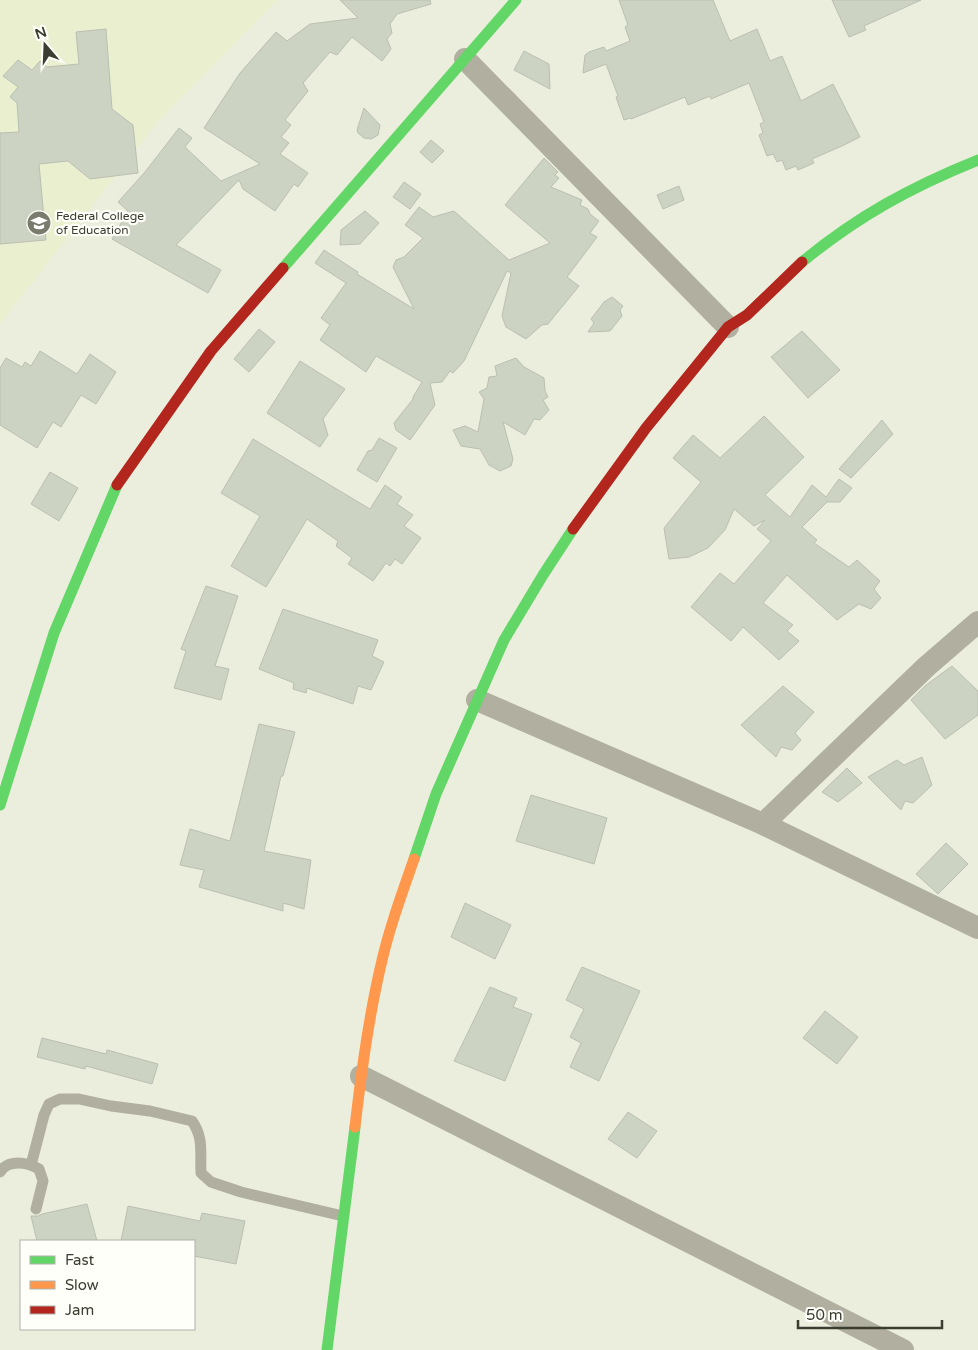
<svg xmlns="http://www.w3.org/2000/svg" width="978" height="1350" font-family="'Varela Round',sans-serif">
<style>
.built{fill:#eaefd0}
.building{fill:#cdd3c3;stroke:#bbbfb2}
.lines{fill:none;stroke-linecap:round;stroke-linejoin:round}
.lane{stroke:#b1afa0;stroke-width:11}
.street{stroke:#b1afa0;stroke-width:22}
.fast{stroke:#63d668;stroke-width:11}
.slow{stroke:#ff974d;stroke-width:11}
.jam{stroke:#b3261e;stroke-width:11}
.labels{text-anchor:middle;stroke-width:4.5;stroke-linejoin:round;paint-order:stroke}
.poi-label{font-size:12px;fill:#3b3d31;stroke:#fefff9;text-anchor:start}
</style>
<rect width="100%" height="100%" fill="#ebeedc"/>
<path class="built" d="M0,0H278L158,122L0,324Z"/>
<path class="building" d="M340,0H430L431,4L397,14L390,24L392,33L387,39L391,49L382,61L352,37L337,55L330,52L303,83L308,91L285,120L291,125L281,137L289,143L280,154L308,173L298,187L294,184L275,211L243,189L239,180L176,245L221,270L208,293L112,239L128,211L118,202L145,172L179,128L192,138L185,147L221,181L260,164L204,128L240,73L276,32L287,41L310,24L358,18Z
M619,0H713L730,41L757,29L770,61L782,56L801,101L833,84L860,137L842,146L812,159L814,163L798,170L796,166L786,170L782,160L777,162L773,154L767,156L759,135L763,133L760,124L764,122L749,83L711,99L710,96L688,105L685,97L631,119L630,118L624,120L616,97L618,96L606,64L583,73L585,55L589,52L604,47L606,51L630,41L625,27L628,25Z
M832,0H921L864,26L866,30L849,37Z
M106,29L112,109L133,125L138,173L90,179L68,161L39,164L46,240L0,244V133L19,132L17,103L10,97L18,87L3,76L18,60L32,70L40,61L47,67L79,64L76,32Z
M524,51L549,64L550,89L514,70Z
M364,108L380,125L378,135L371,139L364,138L358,133L357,130Z
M431,140L444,151L432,163L420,152Z
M544,158L558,172L555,175L559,178L551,187L582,200L580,205L588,209L590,214L599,221L590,233L597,237L567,277L579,286L548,324L542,325L526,339L506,327L502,316L511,273L507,271L464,361L453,373L450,371L442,382L430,383L435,405L410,440L396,430L394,423L413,399V397L422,382L376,356L366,372L320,340L330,325L321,318L346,283L315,263L324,250L358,272L357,274L414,309L393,267L396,260L404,257L423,238L405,225L419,207L433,217L454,211L509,260L550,243L505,205Z
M404,182L421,194L410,209L393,197Z
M679,186L684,200L663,209L657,195Z
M365,211L379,223L360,244L340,245L341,230Z
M612,297L623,306L620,310L622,316L610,331L588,332L594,323L591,319L604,302Z
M259,329L275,342L249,372L234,359Z
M802,331L840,370L808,398L771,357Z
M40,351L77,374L90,354L116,372L96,404L81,395L61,427L53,422L37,448L0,425V368L6,358L22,367L25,362L31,366Z
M516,358L524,367L544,378L545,391L548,397L543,400L549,410L540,420L534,419L525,435L503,422L513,459L511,466L500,471L489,465L480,449L461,446L453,430L465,426L478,432L484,399L479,392L487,388L489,377L497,376L495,366Z
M300,361L345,389L323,419L328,435L320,447L267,413Z
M764,416L804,457L765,495L790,517L812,485L826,497L839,479L852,488L840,502H827L802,527L817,540L814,543L849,567L857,560L880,581L874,589L881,598L871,609L859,604L837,620L787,575L763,603L793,625L787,631L799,641L779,660L743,627L731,641L691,607L720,573L734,584L771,541L757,529L765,520L754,526L734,509L725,530L708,548L689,557L669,559L664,528L701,482L673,458L693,435L720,458Z
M882,420L893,434L851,478L839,469Z
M379,438L397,448L377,482L357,470L368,451L372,450Z
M253,439L370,509L385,485L402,497L397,504L413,515L404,526L421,538L402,564L395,559L390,566L386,563L373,581L348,564L352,558L336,546L338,541L307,519L266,587L231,566L260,516L221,493Z
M50,472L78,488L59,521L31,504Z
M206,586L238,596L215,666L229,669L221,700L174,688L186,651L181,649Z
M283,609L378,640L372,656L384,662L371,690L358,686L353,704L307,688L306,693L293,689L294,683L259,669Z
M952,666L978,691V715L945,739L911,700L926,685Z
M783,686L814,712L795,733L801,740L792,750L781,747L776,757L741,725Z
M259,724L295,732L283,776H281L264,851L311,860L304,909L283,903V911L199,887L204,870L180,865L190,829L230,841Z
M922,757L932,785L913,803L905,801L901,810L868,777L897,760L904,765Z
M847,768L862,783L838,802L822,792Z
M531,795L607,818L594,864L516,841Z
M946,843L968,864L938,894L916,874Z
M465,903L511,925L495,959L451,937Z
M582,967L640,991L599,1081L570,1067L581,1043L570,1037L584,1009L566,1000Z
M490,987L517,998L513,1007L532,1014L505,1081L454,1061Z
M825,1011L858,1037L837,1064L803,1038Z
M42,1038L106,1054L107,1050L158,1064L152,1084L86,1066L85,1069L37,1057Z
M628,1112L657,1131L637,1158L608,1139Z
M87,1204L97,1241H37L31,1216H38L42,1214Z
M128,1206L200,1221L202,1213L245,1221L236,1264L194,1256V1241H121Z"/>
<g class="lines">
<path class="lane" d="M31,1165L44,1115L49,1104L60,1099H79L111,1106L150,1111L192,1121C204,1138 200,1153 201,1173L211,1182L241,1192L343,1216
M0,1172C8,1159 27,1162 39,1169L43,1181L36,1209"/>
<path class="street" d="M465,59L728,327
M477,700L763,824L978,928
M763,824L926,667L978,622
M361,1076L903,1350"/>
<path class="fast" d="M802,262C858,216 911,187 978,160
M283,268L516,0
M0,805L54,633L117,485
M414,859L436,794L504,640L543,575L573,529
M327,1350L355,1127"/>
<path class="slow" d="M355,1127C361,1074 368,1021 380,969C388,932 401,896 414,859"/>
<path class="jam" d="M117,485L211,351L283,268
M573,529L646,428L728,327L747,315L802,262"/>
</g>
<defs>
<symbol id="school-disc" viewBox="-11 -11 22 22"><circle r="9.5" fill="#797b6d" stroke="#fefff9"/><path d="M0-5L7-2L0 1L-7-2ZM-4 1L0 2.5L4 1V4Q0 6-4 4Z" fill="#fff"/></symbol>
</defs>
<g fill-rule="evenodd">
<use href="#school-disc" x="25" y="209" width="28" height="28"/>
</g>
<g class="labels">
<g class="poi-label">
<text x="56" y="220">Federal College<tspan x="56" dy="14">of Education</tspan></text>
</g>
</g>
<rect x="20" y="1240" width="175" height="90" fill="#fefff9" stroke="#b0b1a9"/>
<rect x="30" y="1256" width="25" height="8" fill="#63d668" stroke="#b0b1a9"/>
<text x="65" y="1265" font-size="15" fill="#3b3d31">Fast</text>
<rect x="30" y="1281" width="25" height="8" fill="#ff974d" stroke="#b0b1a9"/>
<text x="65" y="1290" font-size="15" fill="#3b3d31">Slow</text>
<rect x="30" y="1306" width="25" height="8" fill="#b3261e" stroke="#b0b1a9"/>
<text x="65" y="1315" font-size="15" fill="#3b3d31">Jam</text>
<g transform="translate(45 45) rotate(341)" stroke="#fefff9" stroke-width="4" paint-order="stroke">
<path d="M0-4L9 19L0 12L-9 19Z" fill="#3b3d31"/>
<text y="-8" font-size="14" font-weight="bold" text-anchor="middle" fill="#3b3d31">N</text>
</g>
<path d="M798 1320v8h144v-8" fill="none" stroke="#3b3d31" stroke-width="2.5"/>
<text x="806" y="1320" font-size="15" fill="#3b3d31" stroke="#fefff9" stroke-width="4" paint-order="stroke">50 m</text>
</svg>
